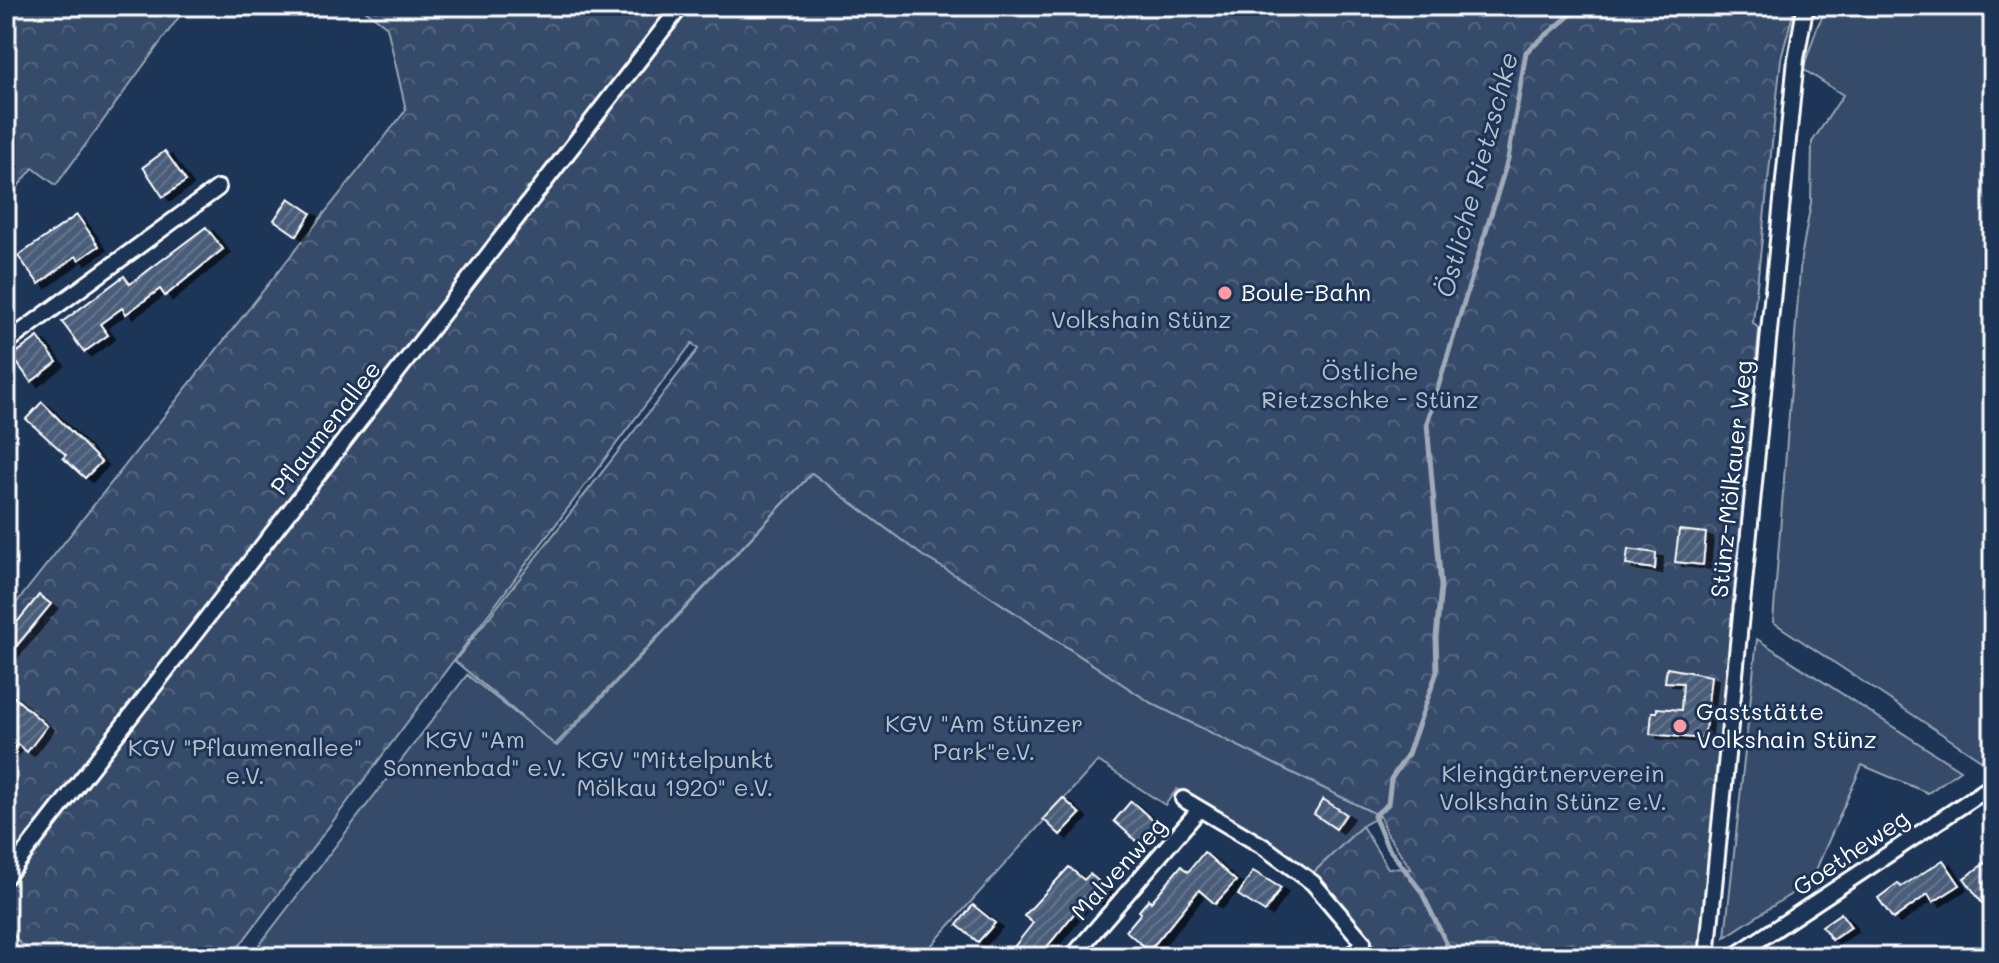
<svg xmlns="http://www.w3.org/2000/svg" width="1999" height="963" font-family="Mali,sans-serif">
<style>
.green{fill:#364b69;stroke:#9aa5b4;stroke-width:2}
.park{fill:url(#park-crowns);stroke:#9aa5b4;stroke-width:2}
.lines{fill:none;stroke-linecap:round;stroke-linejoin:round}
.stream{stroke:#a0aab8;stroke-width:5}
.building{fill:url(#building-hatch);stroke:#fff;stroke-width:2;filter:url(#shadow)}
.street-casing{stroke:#fff;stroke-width:20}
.street{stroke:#1d3557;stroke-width:14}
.poi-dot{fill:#ff9aa2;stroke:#1d3557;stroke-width:3}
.labels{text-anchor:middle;stroke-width:6;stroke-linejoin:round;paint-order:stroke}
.poi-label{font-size:24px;fill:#fff;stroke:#1d3557;text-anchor:start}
.park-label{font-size:24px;fill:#b9c0ca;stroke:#1d3557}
.street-label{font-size:24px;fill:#fff;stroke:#1d3557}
.water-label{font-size:26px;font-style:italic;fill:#b8c0ca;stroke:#1d3557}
</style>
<defs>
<pattern id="park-crowns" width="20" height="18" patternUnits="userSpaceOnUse" patternTransform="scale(2)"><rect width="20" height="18" fill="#364b69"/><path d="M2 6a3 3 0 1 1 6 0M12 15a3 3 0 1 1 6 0" fill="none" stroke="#546680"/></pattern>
<pattern id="building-hatch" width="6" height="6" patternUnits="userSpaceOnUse" patternTransform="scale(2)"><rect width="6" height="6" fill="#4a5d79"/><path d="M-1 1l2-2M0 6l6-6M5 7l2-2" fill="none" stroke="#65758d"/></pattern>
<filter id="shadow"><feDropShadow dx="7" dy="4" stdDeviation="0" flood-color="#0009"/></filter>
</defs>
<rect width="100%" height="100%" fill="#1d3557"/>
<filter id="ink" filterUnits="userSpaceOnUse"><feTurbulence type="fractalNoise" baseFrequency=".0125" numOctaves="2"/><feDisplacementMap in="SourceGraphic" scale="16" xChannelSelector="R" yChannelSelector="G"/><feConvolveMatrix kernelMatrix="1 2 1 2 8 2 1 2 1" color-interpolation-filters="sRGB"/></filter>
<g filter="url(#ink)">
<path class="green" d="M1828,6H1993V768L1773,622L1801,258L1811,203L1812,142L1843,95L1803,69L1818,25Z
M812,473L923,556L982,591L1151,703L1380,816L1433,576L1506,582L1567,594L1732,614L1702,957H1461L1432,896L1386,832L1380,816L1362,826L1312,874L1177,789L1165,805L1098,761L921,957H250L467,675L557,746Z
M1757,639L1960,770L1928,793L1862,765L1811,881L1725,937Z"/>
<path class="park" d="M6,6H187L56,185L33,168L6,201Z
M360,6H1795L1781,59L1753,323L1759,329L1702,957H1377L1312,874L1362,826L1388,868L1411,869L1386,832L1380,816L1151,703L982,591L923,556L812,473L555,745L455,661L698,349L692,343L231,957H33L6,928V616L406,110L387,27Z"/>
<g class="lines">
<path class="stream" d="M1453,957L1421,891L1387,846L1374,816L1388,804L1391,779L1408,754L1437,672L1436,638L1441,587L1427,423L1508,159L1526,52L1581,6"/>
</g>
<path class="building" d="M165,151L186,181L163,197L143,167Z
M289,198L311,213L297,236L274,220Z
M77,215L99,246L79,260L76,256L39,284L18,256Z
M206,227L223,249L165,296L160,289L126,314L122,308L100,324L108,335L84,352L62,322L124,276L130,284Z
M38,337L57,362L31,382L12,356Z
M42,402L101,462L85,478L63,458L66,455L26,419Z
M1679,530L1706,533L1703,565L1675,562Z
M1628,549L1656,553L1655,569L1626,565Z
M39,595L51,604L6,659V636Z
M1667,668L1711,676L1704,739L1650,734L1652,712H1657V708L1681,710L1683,683L1665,682Z
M6,690L47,726L27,752L17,744L6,758Z
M1063,798L1080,814L1060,835L1043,819Z
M1323,799L1346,814L1336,829L1314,814Z
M1131,801L1157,824L1140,844L1114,821Z
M1204,852L1236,881L1215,904L1199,890L1149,951L1126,931L1141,913L1139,911L1149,899L1151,902L1181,866L1188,872Z
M1943,860L1960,885L1933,902L1928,894L1893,919L1878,898L1898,883L1901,887Z
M1988,861L1993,868V895L1982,903L1964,878Z
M1069,867L1084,880L1090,874L1108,889L1097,902L1089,895L1039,957H1006L1033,923L1024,916Z
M1253,871L1281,888L1265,912L1238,895Z
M973,905L995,923L978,942L957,925Z
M1841,913L1851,927L1832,940L1822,926Z"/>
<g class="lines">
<defs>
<path id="street" d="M6,343L218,188
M1183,799L1264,847L1313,883L1363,942L1350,957
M6,877L681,6
M1072,957L1199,810
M1707,957L1796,59L1804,14L1809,6
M1733,957L1993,785"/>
</defs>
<use href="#street" class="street-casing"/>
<use href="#street" class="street"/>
</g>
</g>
<g class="poi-dot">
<circle cx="1225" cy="293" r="8"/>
<circle cx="1680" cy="726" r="8"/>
</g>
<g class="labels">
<g class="poi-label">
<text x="1241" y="301">Boule-Bahn</text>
<text x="1696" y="720">Gaststätte<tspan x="1696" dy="28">Volkshain Stünz</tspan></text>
</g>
<g class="park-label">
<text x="1141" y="328">Volkshain Stünz</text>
<text x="1370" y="380">Östliche<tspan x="1370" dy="28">Rietzschke - Stünz</tspan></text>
<text x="984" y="732">KGV "Am Stünzer<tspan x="984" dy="28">Park"e.V.</tspan></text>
<text x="475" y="748">KGV "Am<tspan x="475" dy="28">Sonnenbad" e.V.</tspan></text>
<text x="245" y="756">KGV "Pflaumenallee"<tspan x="245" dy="28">e.V.</tspan></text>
<text x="675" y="768">KGV "Mittelpunkt<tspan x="675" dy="28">Mölkau 1920" e.V.</tspan></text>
<text x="1553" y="782">Kleingärtnerverein<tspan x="1553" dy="28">Volkshain Stünz e.V.</tspan></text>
</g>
<g class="street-label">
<text transform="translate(326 428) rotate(-52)" y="8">Pflaumenallee</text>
<text transform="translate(1732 479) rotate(-84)" y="8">Stünz-Mölkauer Weg</text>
<text transform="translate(1851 853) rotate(-34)" y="8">Goetheweg</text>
<text transform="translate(1119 869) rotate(-48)" y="8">Malvenweg</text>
</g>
<g class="water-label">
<text transform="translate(1477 175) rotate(-75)" y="9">Östliche Rietzschke</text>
</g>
</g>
<rect width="1999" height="963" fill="none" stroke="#1d3557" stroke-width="32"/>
<rect x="16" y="16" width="1967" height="931" fill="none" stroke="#fff" stroke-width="3" filter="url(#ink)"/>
</svg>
